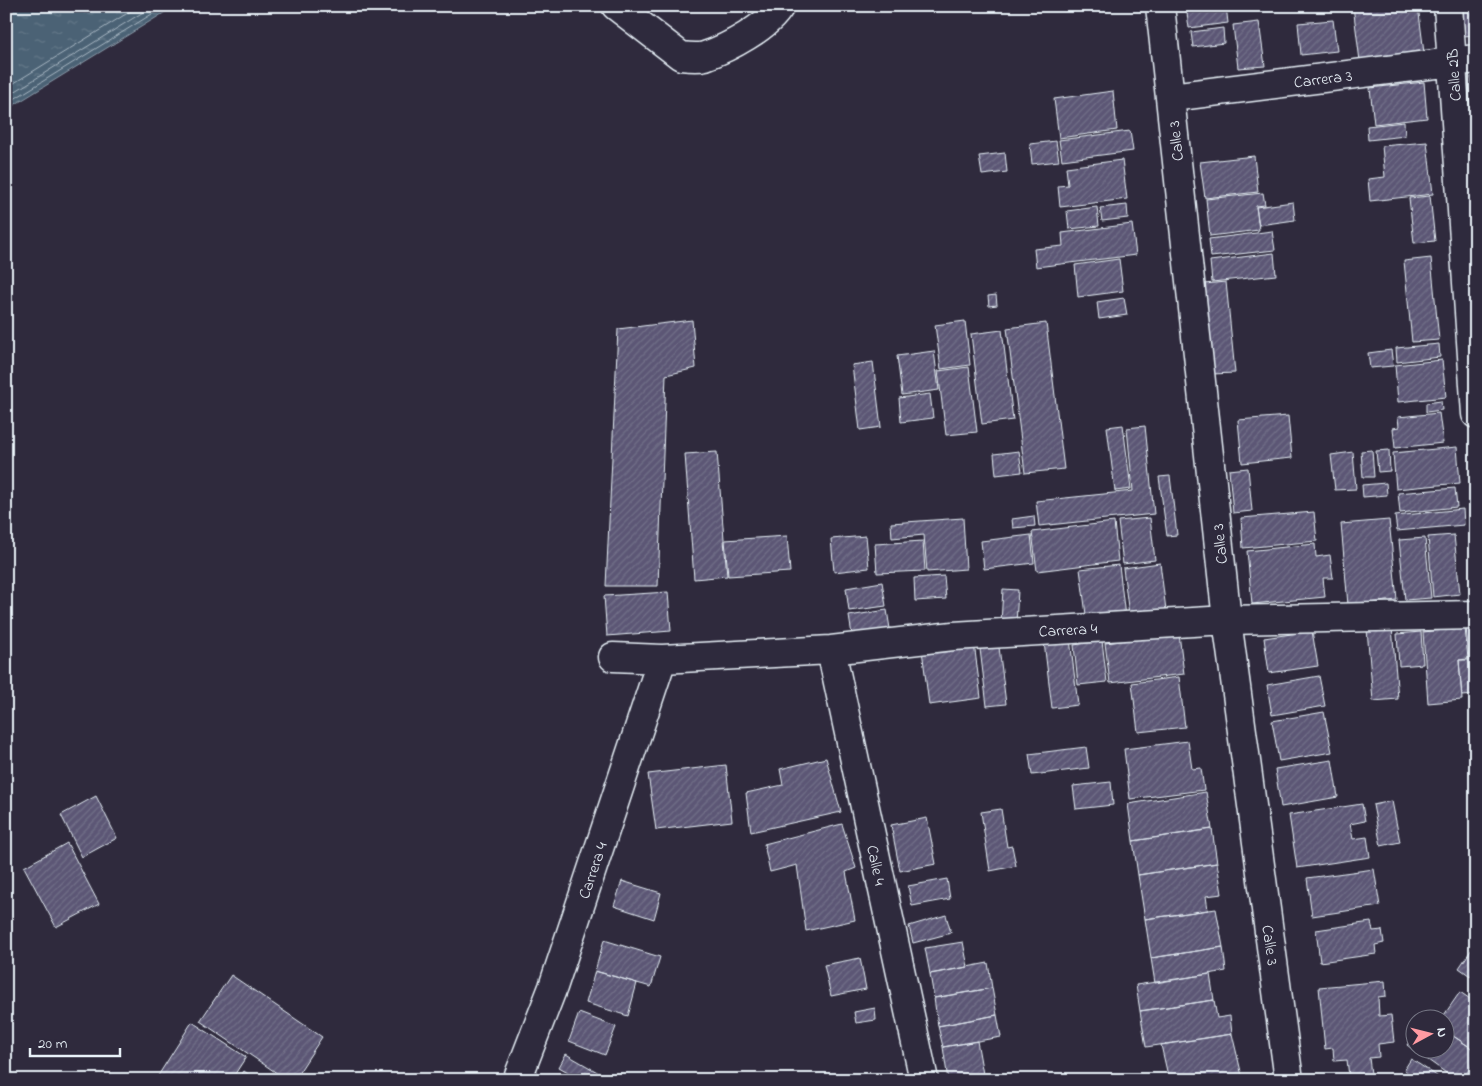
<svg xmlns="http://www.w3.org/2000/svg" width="1482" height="1086" font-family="'Indie Flower',sans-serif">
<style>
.water{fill:url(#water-ripples);stroke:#8a9ba9}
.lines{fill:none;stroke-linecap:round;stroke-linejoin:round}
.shore{stroke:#a9b8c4;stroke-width:1}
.building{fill:url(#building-hatch);stroke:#e8f1f8}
.minor-casing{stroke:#e8f1f8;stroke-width:31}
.minor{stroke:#2f2a3d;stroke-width:28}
.labels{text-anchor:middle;stroke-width:4;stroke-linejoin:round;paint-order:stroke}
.street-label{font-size:16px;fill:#e8f1f8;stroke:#2f2a3d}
</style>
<defs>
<pattern id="water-ripples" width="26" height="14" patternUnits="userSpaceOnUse" patternTransform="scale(1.25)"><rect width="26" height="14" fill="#4b6275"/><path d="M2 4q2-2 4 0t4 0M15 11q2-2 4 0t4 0" fill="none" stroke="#657989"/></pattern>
<pattern id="building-hatch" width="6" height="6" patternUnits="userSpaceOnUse" patternTransform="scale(1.25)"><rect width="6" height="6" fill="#5b5775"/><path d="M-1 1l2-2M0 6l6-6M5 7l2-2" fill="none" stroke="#737089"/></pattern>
</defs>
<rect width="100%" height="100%" fill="#2f2a3d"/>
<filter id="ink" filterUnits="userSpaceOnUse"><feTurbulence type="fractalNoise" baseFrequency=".02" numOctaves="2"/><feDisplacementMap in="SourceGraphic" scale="10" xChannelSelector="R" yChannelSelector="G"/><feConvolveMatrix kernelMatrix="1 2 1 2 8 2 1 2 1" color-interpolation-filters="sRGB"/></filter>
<g filter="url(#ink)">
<path class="water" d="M6,6H175L6,110Z"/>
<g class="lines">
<path class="shore" d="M6,88L139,6
M6,97L153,6
M6,104L165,6"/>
</g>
<path class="building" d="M1186,6H1226L1228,23L1189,28Z
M1353,6H1418L1424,53L1360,61Z
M1460,6H1476V35L1463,36Z
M1333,20L1337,51L1301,55L1298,23Z
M1259,22L1265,66L1238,68L1233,25Z
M1223,28L1224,43L1193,47L1191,32Z
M1476,76V105H1475L1471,77Z
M1424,82L1427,118L1374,124L1370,88Z
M1113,91L1117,130L1059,138L1054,99Z
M1404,122L1405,136L1368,140L1367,126Z
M1130,131L1133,151L1062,160L1059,140Z
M1476,132V166L1473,167L1471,133Z
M1056,141L1059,161L1032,164L1030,144Z
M1427,142L1433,194L1370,201L1368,179L1385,177L1382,146Z
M1005,153L1007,172L982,175L979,156Z
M1254,156L1258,192L1205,198L1200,162Z
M1122,160L1127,199L1060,207L1058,186L1068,185L1066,167Z
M1472,167H1476V186H1473Z
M1263,193L1265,205L1256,206L1259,230L1210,236L1206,199Z
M1430,196L1435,241L1414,243L1409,198Z
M1293,202L1295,220L1259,225L1256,207Z
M1127,205L1128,218L1102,221L1100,208Z
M1097,207L1099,226L1069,229L1067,211Z
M1132,224L1136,255L1036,267L1034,249L1063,246L1062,233Z
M1272,231L1275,250L1211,257L1209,239Z
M1274,253L1276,275L1212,282L1210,261Z
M1431,258L1439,340L1412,342L1404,261Z
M1119,259L1123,291L1078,297L1075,265Z
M1226,282L1235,373L1212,374L1204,284Z
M996,295L997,305L989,306L988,296Z
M1124,298L1127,315L1099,319L1097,302Z
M692,320L696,368L666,375L658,586H606L618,329Z
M965,321L970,365L941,369L935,325Z
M1046,323L1064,469L1025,473L1007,328Z
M1002,330L1013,420L982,424L971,334Z
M1439,344L1440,357L1397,362L1396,348Z
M1391,350L1393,366L1370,368L1368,353Z
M934,351L939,390L902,395L897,356Z
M1442,360L1446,397L1398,402L1395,365Z
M873,362L881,427L860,430L852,365Z
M969,367L977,432L946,435L938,371Z
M930,394L933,418L901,422L899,398Z
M1441,401L1442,410L1426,412V403Z
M1439,413L1443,443L1395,448L1393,428L1399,427L1398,417Z
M1288,416L1292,458L1242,463L1238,420Z
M1123,425L1131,489L1115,491L1107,427Z
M1145,426L1154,514L1039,526L1036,501L1133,491L1127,428Z
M1457,447L1460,483L1396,489L1393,453Z
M1372,450L1374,477H1363L1361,451Z
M1389,450L1390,471L1378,472L1376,451Z
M1019,451L1022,472L996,475L994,454Z
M717,452L727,576L694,579L685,454Z
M1353,452L1356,489L1335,490L1331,455Z
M1248,468L1252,511L1233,513L1229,470Z
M1170,476L1177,535L1167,536L1159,477Z
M1386,483L1387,495L1363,497L1362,485Z
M1455,488L1457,507L1400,513L1398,493Z
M1463,509L1464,525L1397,531L1395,516Z
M1314,512L1317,541L1243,548L1241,518Z
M1034,516L1035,526L1013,528L1012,519Z
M963,518L966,569L927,572L924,535L892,538L891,523Z
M1150,518L1155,560L1123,564L1118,521Z
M1389,520L1397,600L1348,605L1341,524Z
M1114,522L1118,561L1037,571L1032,532Z
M1031,535L1034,563L984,569L981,541Z
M1454,535L1460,594L1433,597L1428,537Z
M787,536L790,572L728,576L725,540Z
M866,536L869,568L834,572L831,539Z
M1425,538L1431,598L1405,600L1399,540Z
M923,541L925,571L877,573L875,544Z
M1315,544L1316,557L1330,555L1333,578H1323L1325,597L1252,604L1247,551Z
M1160,563L1166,610L1129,615L1123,568Z
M1119,565L1125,617L1087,622L1080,569Z
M944,576L946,599L915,601L914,578Z
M882,582L886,606L849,611L846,588Z
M1003,589L1018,590L1016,624L1001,623Z
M668,592L671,631L607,636L604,596Z
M887,610L891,635L853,641L849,616Z
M1476,626V695L1462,696L1459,660H1469L1466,627Z
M1392,627L1398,699L1373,701L1367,629Z
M1465,628L1468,659L1459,660L1462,700L1428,703L1423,632Z
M1312,631L1318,666L1269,673L1264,638Z
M1421,632L1423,664L1399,666L1397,634Z
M1179,634L1184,674L1110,683L1105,643Z
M1070,639L1078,705L1052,708L1044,642Z
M1102,641L1107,682L1078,685L1074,645Z
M974,643L981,698L929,705L922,650Z
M999,647L1006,704L987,706L980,649Z
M1319,676L1325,706L1272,715L1267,685Z
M1179,677L1185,727L1138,732L1132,683Z
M1324,712L1332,752L1279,761L1272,721Z
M1188,741L1192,769L1201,768L1204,790L1130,799L1124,749Z
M1086,747L1089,768L1032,775L1029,754Z
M826,758L841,812L751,832L746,793L783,785L780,769Z
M1332,760L1338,797L1281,807L1275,769Z
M726,765L732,821L656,830L648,774Z
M1111,782L1113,805L1076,809L1073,786Z
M1206,792L1212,829L1133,841L1128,804Z
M96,796L117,838L82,857L61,815Z
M1392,801L1400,842L1381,846L1373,805Z
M1362,804L1365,821L1350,824L1353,839L1367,837L1370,857L1297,868L1289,815Z
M1001,809L1007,847L1012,846L1016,866L990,871L981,812Z
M927,818L936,864L900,871L891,825Z
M842,824L856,868L846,872L855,920L806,931L797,865L770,872L764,844Z
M1212,829L1217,863L1138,875L1133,841Z
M67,843L99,904L56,927L24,867Z
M1217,863L1222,894L1206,896L1208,910L1145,919L1138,875Z
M1374,869L1380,906L1312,916L1307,878Z
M947,879L950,899L912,906L908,886Z
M622,881L661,893L654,919L614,906Z
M1216,909L1223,947L1151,958L1145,919Z
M946,915L951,933L913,943L909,926Z
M1476,916V931L1469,926Z
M1371,922L1373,931L1382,930L1384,943L1375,945L1376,954L1320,962L1316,930Z
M604,940L660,957L651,987L595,971Z
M963,942L968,967L930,974L925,948Z
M1476,943V980L1459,968Z
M1223,947L1226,971L1155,983L1151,958Z
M860,958L866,989L831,996L824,965Z
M988,963L992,988L934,998L930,974Z
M595,971L637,983L628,1016L586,1003Z
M1210,974L1214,1000L1140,1011L1136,985Z
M231,975L322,1037L294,1080H287L200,1021Z
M1385,981L1386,996L1378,997L1379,1016L1391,1015L1394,1042L1378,1044L1379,1057L1369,1058L1371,1074L1349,1076L1347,1060L1334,1061L1333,1048L1325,1049L1319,987Z
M992,988L997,1015L938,1026L934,998Z
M1460,992L1476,1003V1051L1444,1030V1018H1442Z
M1214,1000L1217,1018L1230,1016L1232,1034L1146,1047L1140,1011Z
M875,1008L876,1020L856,1023L854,1012Z
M579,1013L616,1027L605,1055L569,1041Z
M997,1015L1001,1037L943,1047L938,1026Z
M192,1022L246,1057L231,1080L156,1079Z
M1444,1030L1476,1051V1059L1462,1080H1456L1407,1045L1414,1034V1048H1444Z
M1232,1034L1243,1080H1169L1161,1045Z
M977,1041L983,1074L948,1080L943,1047Z
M566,1054L606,1077L604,1080H582L559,1067Z
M1411,1059L1443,1080H1420L1404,1070Z
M244,1071L256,1080H238Z
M983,1074L984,1080H949Z"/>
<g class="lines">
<defs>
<path id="minor" d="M616,6L681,56C689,57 698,58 705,56C728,48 768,27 780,6
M1160,6L1227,620L1289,1080
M1448,6L1476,414
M1171,97L1476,59
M831,650L924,1080
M613,657L662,659L831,650L953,636L1227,620L1476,615
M517,1080L553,987L662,659"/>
</defs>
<use href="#minor" class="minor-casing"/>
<use href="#minor" class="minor"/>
</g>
</g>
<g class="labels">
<g class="street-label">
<text transform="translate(1453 75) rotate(-94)" y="6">Calle 2B</text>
<text transform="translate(1323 78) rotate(-7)" y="6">Carrera 3</text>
<text transform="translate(1175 141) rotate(-96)" y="6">Calle 3</text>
<text transform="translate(1219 544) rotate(-96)" y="6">Calle 3</text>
<text transform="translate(1068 629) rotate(-3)" y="6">Carrera 4</text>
<text transform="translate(877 865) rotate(78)" y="6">Calle 4</text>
<text transform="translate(592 870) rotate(-71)" y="6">Carrera 4</text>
<text transform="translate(1271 945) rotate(82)" y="6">Calle 3</text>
</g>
</g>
<rect width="1482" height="1086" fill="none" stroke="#2f2a3d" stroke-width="25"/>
<rect x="12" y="12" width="1457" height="1061" fill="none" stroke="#e8f1f8" stroke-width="2" filter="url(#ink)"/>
<g transform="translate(1430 1034) rotate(83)"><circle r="24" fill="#2f2a3d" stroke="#797a88"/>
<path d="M0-4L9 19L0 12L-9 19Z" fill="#ff9aa2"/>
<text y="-8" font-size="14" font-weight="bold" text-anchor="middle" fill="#e8f1f8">N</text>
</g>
<path d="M30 1048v8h90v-8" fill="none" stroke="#e8f1f8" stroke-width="2.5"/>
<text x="38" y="1048" font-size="15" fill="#e8f1f8" stroke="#2f2a3d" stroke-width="4" paint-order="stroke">20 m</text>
</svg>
